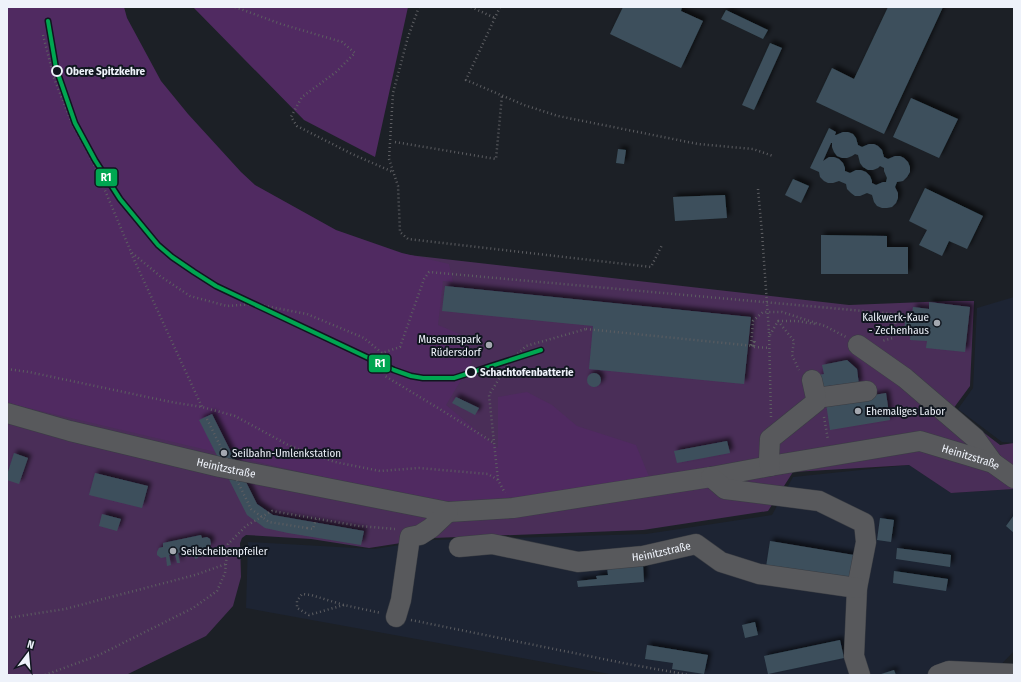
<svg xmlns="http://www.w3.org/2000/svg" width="1021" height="682" font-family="'Fira Sans Condensed',sans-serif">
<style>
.built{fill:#1d2433}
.green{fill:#4a2e58}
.forest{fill:#502a61}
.building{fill:#3c505c;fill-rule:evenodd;filter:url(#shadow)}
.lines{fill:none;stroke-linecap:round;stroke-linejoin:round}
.minor-casing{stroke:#3a3d43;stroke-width:21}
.path{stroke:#5d5e62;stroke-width:2.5;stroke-dasharray:1 3;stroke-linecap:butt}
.minor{stroke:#58595c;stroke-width:20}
.path-bridge{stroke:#5d5e62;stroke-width:2.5;stroke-dasharray:1 3;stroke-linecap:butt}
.rail-1-casing{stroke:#10161f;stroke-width:7}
.rail-1{stroke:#00a651;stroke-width:4}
.stop-dot{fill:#10161f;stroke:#eef2fa;stroke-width:2}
.poi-dot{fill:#a4a8b0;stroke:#10161f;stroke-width:1.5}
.labels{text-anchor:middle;stroke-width:4;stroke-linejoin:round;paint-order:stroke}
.stop-label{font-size:11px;font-weight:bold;fill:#eef2fa;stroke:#10161f;text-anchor:start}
.poi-label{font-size:11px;fill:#eef2fa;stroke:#10161f;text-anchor:start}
.street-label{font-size:11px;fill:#eef2fa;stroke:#10161f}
.line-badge{stroke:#10161f;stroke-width:1.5}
.badge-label{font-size:11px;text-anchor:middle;font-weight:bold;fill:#fff}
</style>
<defs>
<filter id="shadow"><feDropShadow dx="3.5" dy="-3.5" stdDeviation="2" flood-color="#0009"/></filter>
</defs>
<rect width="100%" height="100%" fill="#1c2026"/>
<path class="built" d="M1014,297V443L1002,442L958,409L973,388L977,308Z
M909,465L951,493L1014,489V651L991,675H615L246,608L248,542L374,549L433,540L646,534L772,515L793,477Z"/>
<path class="green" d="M7,7L162,93L246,183L336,232L400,254L849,305L950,301H974L970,386L953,409L1000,445L1014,443V489L951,493L909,465L793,472L768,511L643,530L433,538L369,548L311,539L246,535L242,538L240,543L241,577L233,606L206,636L126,675H7Z"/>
<path class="forest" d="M7,7H124L127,18L161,81L188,114L241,172L255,185L336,230L402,253L449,264L453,282L443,281L438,325L462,335L472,362L446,405L498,448V397L527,392L552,405L577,426L636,445L650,479L487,505L425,501L7,403Z
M193,7H408L375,157L304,120Z"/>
<path class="building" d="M623,7H682L681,11L703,21L681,68L610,34Z
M888,7H943L884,134L816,102L832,68L854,79Z
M726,10L768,30L763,39L721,19Z
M770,43L782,48L754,110L742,105Z
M911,98L958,119L939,158L893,137Z
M829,128L836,132L835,135H836L843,132H848L853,134L856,138L858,145L862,147L869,144H874L878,146L882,150L884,157L888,159L895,156H900L904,158L908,162L910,167V172L907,177L903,181L897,182L895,187L898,193V198L896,203L892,207L887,208H882L877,206L874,202L872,195L867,193L860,196H855L851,193L847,189L846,184L839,181L833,183H828L824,181L820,177L819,172L810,168ZM831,143H832V147L834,152L837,156L842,158H847L852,156L855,154L858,155L860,163L863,167L868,170H873L878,168L880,166L884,168V171L887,178L886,182H883L876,185L872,183V181L870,176L866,172L861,170H856L850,173L845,171V168L843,163L839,159L834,157H829L823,161Z
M618,149L626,150L624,164L616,163Z
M793,179L809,186L801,203L785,195Z
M925,188L983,216L967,249L949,241L942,256L919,245L927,230L909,221Z
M725,195L727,218L675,221L673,197Z
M821,235L887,236V247H908V274H821Z
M445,286L751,317L744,384L589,369L593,326L442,311Z
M929,302L970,307L965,352L926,348L927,341L910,340L911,331L904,330L906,315H912L913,307L929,309Z
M847,360L857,369L859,385L844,387L843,384L821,387L819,375L824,374L822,365Z
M587 380a7 7 0 1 1 14 0a7 7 0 1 1-14 0Z
M886,393L890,420L830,430L826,403Z
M456,397L479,408L475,415L452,403Z
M212,414L257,504L273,515L364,531L361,545L288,533L265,528L247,515L199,420Z
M727,441L730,453L677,463L674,451Z
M14,453L28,458L19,484L7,480V475Z
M95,473L148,486L142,508L89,495Z
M102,514L121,519L117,531L99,526Z
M1014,515V533L1006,526Z
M880,518L894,520L891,542L877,540Z
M201,535L202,538L207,537L210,539L211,544L209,547L204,548L206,556L204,557L201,548L195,549L198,558L195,559L193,550L178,553L180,563H177L175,554L169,555L171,565L167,566L166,557L161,558L157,555V552L159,548L163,547V543Z
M770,541L854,555L850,580L766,567Z
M897,548L951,555L950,567L896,559Z
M643,564L644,582L578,587L577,581L597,579L596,576L608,575L607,567Z
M894,571L948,579L946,591L893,583Z
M755,622L758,635L745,638L742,625Z
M840,640L844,658L768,674L764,656Z
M647,645L708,655L704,674L672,669L673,663L645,659Z
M894,670L896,675H878Z"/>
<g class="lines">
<defs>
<g id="minor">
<path d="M858,345L905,378L975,438L993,463"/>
<path d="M816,398L867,391"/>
<path id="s1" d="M7,413L70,431L220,467L448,512L513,508L711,477L770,466L920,441L993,463L1014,478"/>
<path d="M770,466L769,459L770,439L816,402V398L812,380"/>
<path d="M711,477L725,489L819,501L864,523L866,542L857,588L854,656L860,675"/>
<path id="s2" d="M459,547L492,544L578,562L643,556L696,544L721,562L759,574L857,588"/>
<path d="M396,617L401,600L410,537L420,535L431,528L448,512"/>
<path d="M938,675L949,671L1014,674"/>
</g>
</defs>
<use href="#minor" class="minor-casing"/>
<path class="path" d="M235,7L281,24L342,42L355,53L336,72L302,97L291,117L297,126L352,154L393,172
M419,7L408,37L393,93L389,159L398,186L400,232L408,239L651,267L662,245
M471,7L495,18
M500,7L466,80L524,105L558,116L698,144L753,149L773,156
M43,35L54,78L71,121L93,162L131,252L160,276L190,296L227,306L255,304L307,314L364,338L382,353L400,347L424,279L429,272L897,314L893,338L882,341
M395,142L496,159L502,95
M758,189L762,233
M131,253L202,407
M778,321H797L815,324
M769,332L771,417
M770,335L778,321L794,341L792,355L799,370
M754,346L755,340L751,347L753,321L763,312H782L825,326L846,337
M754,347L770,348
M382,353L385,376L443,411L494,443
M7,369L29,372L171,402L202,407L235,416L290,446L335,462L380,471L419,468L488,474L498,480L505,493
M824,417L828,440
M498,480L489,395L510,361L526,346L586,329
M307,528L313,529L316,519
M344,605L309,615L297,608V601L302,594L311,595L344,605L381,613
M7,618L65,609L195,575L226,564
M411,620L628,664L689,675
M45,675L99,655L193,608L217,591L225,573L228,544L246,526L272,511L359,526L395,529"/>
<use href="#minor" class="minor"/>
<path class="path-bridge" d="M762,233L769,332
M586,329L754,346
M207,419L251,509L269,522L307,528"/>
<defs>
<path id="rail-1" d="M48,21L56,68L75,123L95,160L120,199L158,245L172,257L194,272L216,286L394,370L411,376L423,378H454L541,350"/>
</defs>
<use href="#rail-1" class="rail-1-casing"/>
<use href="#rail-1" class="rail-1"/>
</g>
<g class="stop-dot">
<circle cx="57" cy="71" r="5"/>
<circle cx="471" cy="372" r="5"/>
</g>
<g class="poi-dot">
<circle cx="937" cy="323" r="4"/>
<circle cx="489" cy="345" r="4"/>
<circle cx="858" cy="411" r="4"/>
<circle cx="224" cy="453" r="4"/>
<circle cx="173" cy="551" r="4"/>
</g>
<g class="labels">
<g class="stop-label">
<text x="66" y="75">Obere Spitzkehre</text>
<text x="480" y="376">Schachtofenbatterie</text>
</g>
<g class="poi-label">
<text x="929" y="321" text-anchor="end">Kalkwerk-Kaue<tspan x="929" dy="13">- Zechenhaus</tspan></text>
<text x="481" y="343" text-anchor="end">Museumspark<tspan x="481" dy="13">Rüdersdorf</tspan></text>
<text x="866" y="415">Ehemaliges Labor</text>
<text x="232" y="457">Seilbahn-Umlenkstation</text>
<text x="181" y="555">Seilscheibenpfeiler</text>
</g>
<g class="street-label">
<text dy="4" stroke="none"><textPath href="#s1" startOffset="983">Heinitzstraße</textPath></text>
<text dy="4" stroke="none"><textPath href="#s1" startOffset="226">Heinitzstraße</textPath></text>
<text dy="4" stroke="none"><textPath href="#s2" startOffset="205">Heinitzstraße</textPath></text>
</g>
</g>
<g class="line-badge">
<rect x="95" y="168" width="23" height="19" rx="4" fill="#00a651"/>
<rect x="368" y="354" width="23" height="19" rx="4" fill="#00a651"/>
</g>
<g class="badge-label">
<text x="106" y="181">R1</text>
<text x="380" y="367">R1</text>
</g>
<rect width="1021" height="682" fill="none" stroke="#eef2fa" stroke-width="16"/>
<g transform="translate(28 654) rotate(16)" stroke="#10161f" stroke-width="3" paint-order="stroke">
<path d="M0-3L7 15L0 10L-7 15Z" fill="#eef2fa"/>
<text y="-6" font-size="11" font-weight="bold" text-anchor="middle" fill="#eef2fa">N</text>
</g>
</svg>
